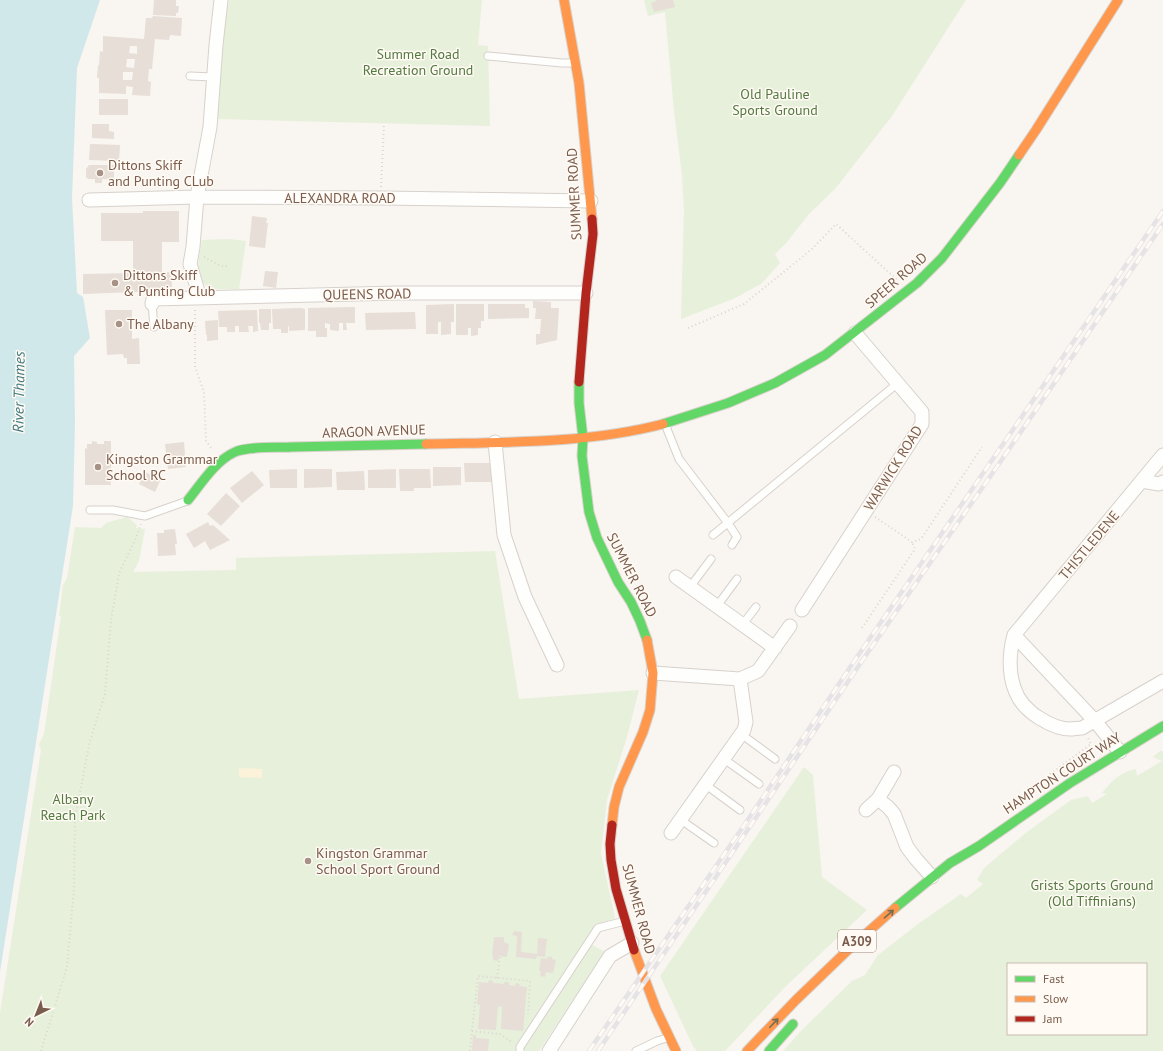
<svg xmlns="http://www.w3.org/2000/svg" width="1163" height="1051" font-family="'PT Sans',sans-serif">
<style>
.green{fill:#e7f0db;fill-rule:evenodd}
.sand{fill:#fbf2d9}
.water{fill:#d0e8ea}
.building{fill:#e6ded7;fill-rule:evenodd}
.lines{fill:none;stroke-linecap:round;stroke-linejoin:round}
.lane-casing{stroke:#d7d1cb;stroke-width:9}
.street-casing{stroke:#d7d1cb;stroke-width:15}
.fast-casing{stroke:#d9d2cb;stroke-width:11}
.slow-casing{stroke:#d9d2cb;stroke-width:11}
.jam-casing{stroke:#d9d2cb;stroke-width:11}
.path{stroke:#dcd5d0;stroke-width:2;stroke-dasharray:1 3;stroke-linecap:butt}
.lane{stroke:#fefefd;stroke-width:7}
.street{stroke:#fefefd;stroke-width:13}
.fast{stroke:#63d668;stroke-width:9}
.slow{stroke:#ff974d;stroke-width:9}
.jam{stroke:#b3261e;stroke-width:9}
.rail-casing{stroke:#e6e3e7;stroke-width:4.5}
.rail{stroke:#fffaf3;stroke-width:3;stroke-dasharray:9;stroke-linecap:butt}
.oneway{stroke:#776e51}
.poi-dot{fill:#a69286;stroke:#fffaf3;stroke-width:1.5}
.labels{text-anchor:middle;stroke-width:3;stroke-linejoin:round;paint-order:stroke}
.shield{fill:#fffaf3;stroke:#a28b7f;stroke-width:1}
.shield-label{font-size:13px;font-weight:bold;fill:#7a5c4d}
.park-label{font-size:14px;fill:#537a41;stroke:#fffaf3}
.poi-label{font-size:14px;fill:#7a5c4d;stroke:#fffaf3;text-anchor:start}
.street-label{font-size:14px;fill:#7a5c4d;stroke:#fffaf3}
.water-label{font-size:15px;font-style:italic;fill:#437c86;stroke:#fffaf3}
</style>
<rect width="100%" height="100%" fill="#f9f5f0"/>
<path class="green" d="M229,0H482L478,45L488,46L490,126L217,119L225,21Z
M644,0H966L892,116L835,189L809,214L787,242L775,254L780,263L761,284L733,299L681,319L684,209L682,176L674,111L665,12L648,16Z
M228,239L246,241L239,289H212L203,283L198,272L199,257L202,240Z
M127,517L137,525L136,528L145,529L139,561L133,572L236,570V558L495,551L519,699L639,690L627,737L607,800L601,853L615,918L600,924L586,941L605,952L539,1051H0V1013L41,750L39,744L44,734L61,616H59L63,585L67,578L75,527L101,528L106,523Z
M1160,751H1163V1051H783L800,1032L852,981L865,975L878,955L918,924L961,894L966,898L983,884L977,880L984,868L1027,832L1071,800L1088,796L1092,803L1107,794L1102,793C1114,779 1119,773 1136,769L1137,776L1162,761L1153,757ZM1008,964H1146V1034H1008Z
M804,767L813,775L822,877L867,910L785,987L725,1051H697L693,1046L660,976Z"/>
<path class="sand" d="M239,768L262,769V778L239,777Z"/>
<path class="water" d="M0,0H100L77,68L72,198L77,293L83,297L90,338L74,356L75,423L73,506L0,972Z"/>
<path class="building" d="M154,0H176V6H179L178,13H176V16L153,15Z
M656,0H673L675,7L654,12L651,3L656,1Z
M153,16L182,18L181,36L170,35L169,40L155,39L152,69H149L148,81L151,82L150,96L132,95L133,87L126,86V94L99,93V78H97L98,65L99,66L100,51L103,52V36L144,39L146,18H152ZM130,46H137V54L129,53ZM127,59H135L134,68L126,67ZM123,72H133L132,80H123Z
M99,99H128V115H99Z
M92,124H109V131L114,132V139L92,138Z
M90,144L120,145L119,161L89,160Z
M89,165H114V180L102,179V183H95V179H88L86,177V169Z
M143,211H179V242H162V272H171L172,287L163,288V291L83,294V274L133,273V241H101V213H143Z
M252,216L267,218L266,223H268L265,248L249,246Z
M265,271L278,272L276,288L263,286Z
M533,301L551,302V308H559L557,340L536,345V334H540L541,320L542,319H535L536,308H533Z
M454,304V322H451V334L441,335V322H438V334H426V305Z
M456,304H484V321H481V328H478V335L471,336V328H468V335H456Z
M488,304H525V308H529V318L488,319Z
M355,307V323H346L347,330H343V323H339V331L330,330V324L325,323V328H327V337H316V331H308V308Z
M301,308L305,309V330L289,331V326H288V333H281V329H273L272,309Z
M259,309H271V323H269V330H261L260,323H259Z
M105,310H132V339L139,338L140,364H127V358H124L123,354L107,355Z
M257,310L258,331L253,332V326H248L249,332H239V326H235V332H227V327H219L218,311Z
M415,312L416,329L366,330L365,313Z
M218,320V340L207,341V335H206L205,321Z
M92,441L97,442V444H104V441H111V485H85V448L87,449V444H92Z
M184,442L186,467L168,469L165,444Z
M464,463H492L493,482H465Z
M433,467H461V485L433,486Z
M297,469V488H270L269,470Z
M304,469H332V487L304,488Z
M396,469V488H368V470Z
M399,469H430L431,488H414V491H400Z
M252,471L264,485L242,503L230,488Z
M364,471L365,490H337L336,472Z
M145,472L161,479L155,492L139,484Z
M226,493L240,506L221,526L207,514Z
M208,522L210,526L213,525L230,540L210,550L205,541L194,548L186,534Z
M175,529L177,544H175L176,555L158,556L157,533H164V530Z
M514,931L522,932L521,952L537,954L538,938L547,939L545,957L537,956L536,959L516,957L517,936L512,935Z
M494,937H504V942L509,944L507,957L499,956L498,961L493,960V955H492Z
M547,957H552V959L556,960L553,973L546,972L545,977L540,976L541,971H539L541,958L547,959Z
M489,980L493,981V983L504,984V982H509V985L515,986L516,983L520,984L519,986L527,987L523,1031L501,1029L502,1007L498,1006L496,1030L478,1029L480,1005L477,1004L479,982L488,983Z
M473,1035H476V1038L489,1039L488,1051H472Z"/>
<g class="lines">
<defs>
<path id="lane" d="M488,56L562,63H575
M190,76L213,77
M152,304L154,327
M665,424L679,459L728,523L737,537L732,545
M90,510H113L145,516L187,501
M713,535L898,383
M690,587L711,559
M717,606L737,579
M743,624L756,607
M741,734L775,759
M724,759L759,784
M706,785L740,810
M681,820L714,843
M520,1051V1047L598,928L625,921
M636,1051L657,1041L670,1037"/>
<path id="street" d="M89,200L197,197L381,198L591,201
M200,298L190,264L193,247L197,197L210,127L216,45L221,0
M152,304L153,299L398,293H586
M495,442L504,535L525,597L557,665
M1163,455L1014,635C1007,661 1008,694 1031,712C1034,715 1038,717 1041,719C1049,724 1060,729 1070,729C1074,729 1078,728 1082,728L1163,681
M1142,481L1159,484L1163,482
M676,577L775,648
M802,610L922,424V412L855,333
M1014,635L1095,721L1120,752
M653,673L740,679L746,722L744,730L671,833
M740,679L758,671L790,626
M878,799L888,807L894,814L907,847L916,859L932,877
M866,810L878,799L894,772
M549,1051L610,956L632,943"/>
<path id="fast" d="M579,382V403L583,438L582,456L589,512L597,538L618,582L631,602L640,621L647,640
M663,424L728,403L775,383L825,355L917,283L942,258L1000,183L1019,155
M188,500C201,484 215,461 235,452C248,446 276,448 292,447C337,446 381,445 426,444
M895,908L950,863L979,846L1070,783L1163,726
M769,1051L793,1024"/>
<path id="slow" d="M564,0L579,83L592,219
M1019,155L1036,130L1118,0
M426,444C505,442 586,444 663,424
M612,825L614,807L619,787L643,732L650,710L653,673L647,640
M634,950L656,1009L676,1051
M747,1051L796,1000L851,947L895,908"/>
<path id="jam" d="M579,382L586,293L593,234L592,219
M612,825L610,844L611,860L616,889L634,950"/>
</defs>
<use href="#lane" class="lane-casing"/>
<use href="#street" class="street-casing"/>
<use href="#fast" class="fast-casing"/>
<use href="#slow" class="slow-casing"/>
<use href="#jam" class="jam-casing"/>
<path class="path" d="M381,187L384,124
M204,257L221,266H228
M195,310V367L204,392L206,441L212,449
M688,328L744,304L812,249L836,224L897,280
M875,517L912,542L921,539L982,447
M862,628L915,549L912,542
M1050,774L1091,744L1088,738
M497,978L500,956
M472,1031L478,976L530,981L528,1014
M41,1051L67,967L74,888L75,818L90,741L105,694L111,621L119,573L136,538L141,524
M470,1051L472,1031L500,1034L512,1042"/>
<use href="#lane" class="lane"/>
<use href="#street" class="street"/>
<use href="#fast" class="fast"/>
<use href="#slow" class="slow"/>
<use href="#jam" class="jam"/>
<defs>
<path id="rail" d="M589,1051L749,818L857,657L1163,211
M598,1051L862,661L1003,458L1163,224"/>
</defs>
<use href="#rail" class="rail-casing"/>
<use href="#rail" class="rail"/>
</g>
<defs><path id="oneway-shaft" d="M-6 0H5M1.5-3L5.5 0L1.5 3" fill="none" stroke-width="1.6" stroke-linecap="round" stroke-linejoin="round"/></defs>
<g class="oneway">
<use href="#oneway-shaft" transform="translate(889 914) rotate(-41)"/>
<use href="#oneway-shaft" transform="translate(774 1023) rotate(-46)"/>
</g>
<g class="poi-dot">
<circle cx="100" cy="173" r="4"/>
<circle cx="115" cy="283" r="4"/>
<circle cx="119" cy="324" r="4"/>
<circle cx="98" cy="467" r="4"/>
<circle cx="308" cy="861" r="4"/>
</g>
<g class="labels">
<rect class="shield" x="838" y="930" width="38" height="22" rx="3"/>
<g class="shield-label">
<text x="857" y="946">A309</text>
</g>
<g class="park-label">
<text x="418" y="59">Summer Road<tspan x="418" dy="16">Recreation Ground</tspan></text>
<text x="775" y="99">Old Pauline<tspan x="775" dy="16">Sports Ground</tspan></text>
<text x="73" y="804">Albany<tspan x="73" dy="16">Reach Park</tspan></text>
<text x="1092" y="890">Grists Sports Ground<tspan x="1092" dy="16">(Old Tiffinians)</tspan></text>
</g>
<g class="poi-label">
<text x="108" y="170">Dittons Skiff<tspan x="108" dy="16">and Punting CLub</tspan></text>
<text x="123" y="280">Dittons Skiff<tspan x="123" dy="16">&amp; Punting Club</tspan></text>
<text x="127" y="329">The Albany</text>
<text x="106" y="464">Kingston Grammar<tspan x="106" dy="16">School RC</tspan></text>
<text x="316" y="858">Kingston Grammar<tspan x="316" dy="16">School Sport Ground</tspan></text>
</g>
<g class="street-label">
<text transform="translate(574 194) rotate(-93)" y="5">SUMMER ROAD</text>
<text x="340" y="203">ALEXANDRA ROAD</text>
<text transform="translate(896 280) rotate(-41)" y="5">SPEER ROAD</text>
<text transform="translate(367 294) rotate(-1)" y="5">QUEENS ROAD</text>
<text transform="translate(374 431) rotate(-2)" y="5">ARAGON AVENUE</text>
<text transform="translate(893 468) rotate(-58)" y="5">WARWICK ROAD</text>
<text transform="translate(1089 545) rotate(-50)" y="5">THISTLEDENE</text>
<text transform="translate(632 575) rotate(63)" y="5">SUMMER ROAD</text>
<text transform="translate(1062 773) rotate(-33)" y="5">HAMPTON COURT WAY</text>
<text transform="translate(639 909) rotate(75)" y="5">SUMMER ROAD</text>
</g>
<g class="water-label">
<text transform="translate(19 392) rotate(-89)" y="5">River Thames</text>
</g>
</g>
<rect x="1007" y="963" width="140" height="72" fill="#fffaf3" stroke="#cabbb1"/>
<rect x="1015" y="976" width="20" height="6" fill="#63d668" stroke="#cabbb1"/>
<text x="1043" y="983" font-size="12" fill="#7a5c4d">Fast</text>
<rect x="1015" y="996" width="20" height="6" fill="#ff974d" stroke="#cabbb1"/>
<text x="1043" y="1003" font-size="12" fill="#7a5c4d">Slow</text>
<rect x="1015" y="1016" width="20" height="6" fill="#b3261e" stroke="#cabbb1"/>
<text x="1043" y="1023" font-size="12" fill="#7a5c4d">Jam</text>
<g transform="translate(36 1015) rotate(223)" stroke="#fffaf3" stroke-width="3" paint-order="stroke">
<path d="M0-3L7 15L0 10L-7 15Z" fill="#7a5c4d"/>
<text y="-6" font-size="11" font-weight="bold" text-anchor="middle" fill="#7a5c4d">N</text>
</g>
</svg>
